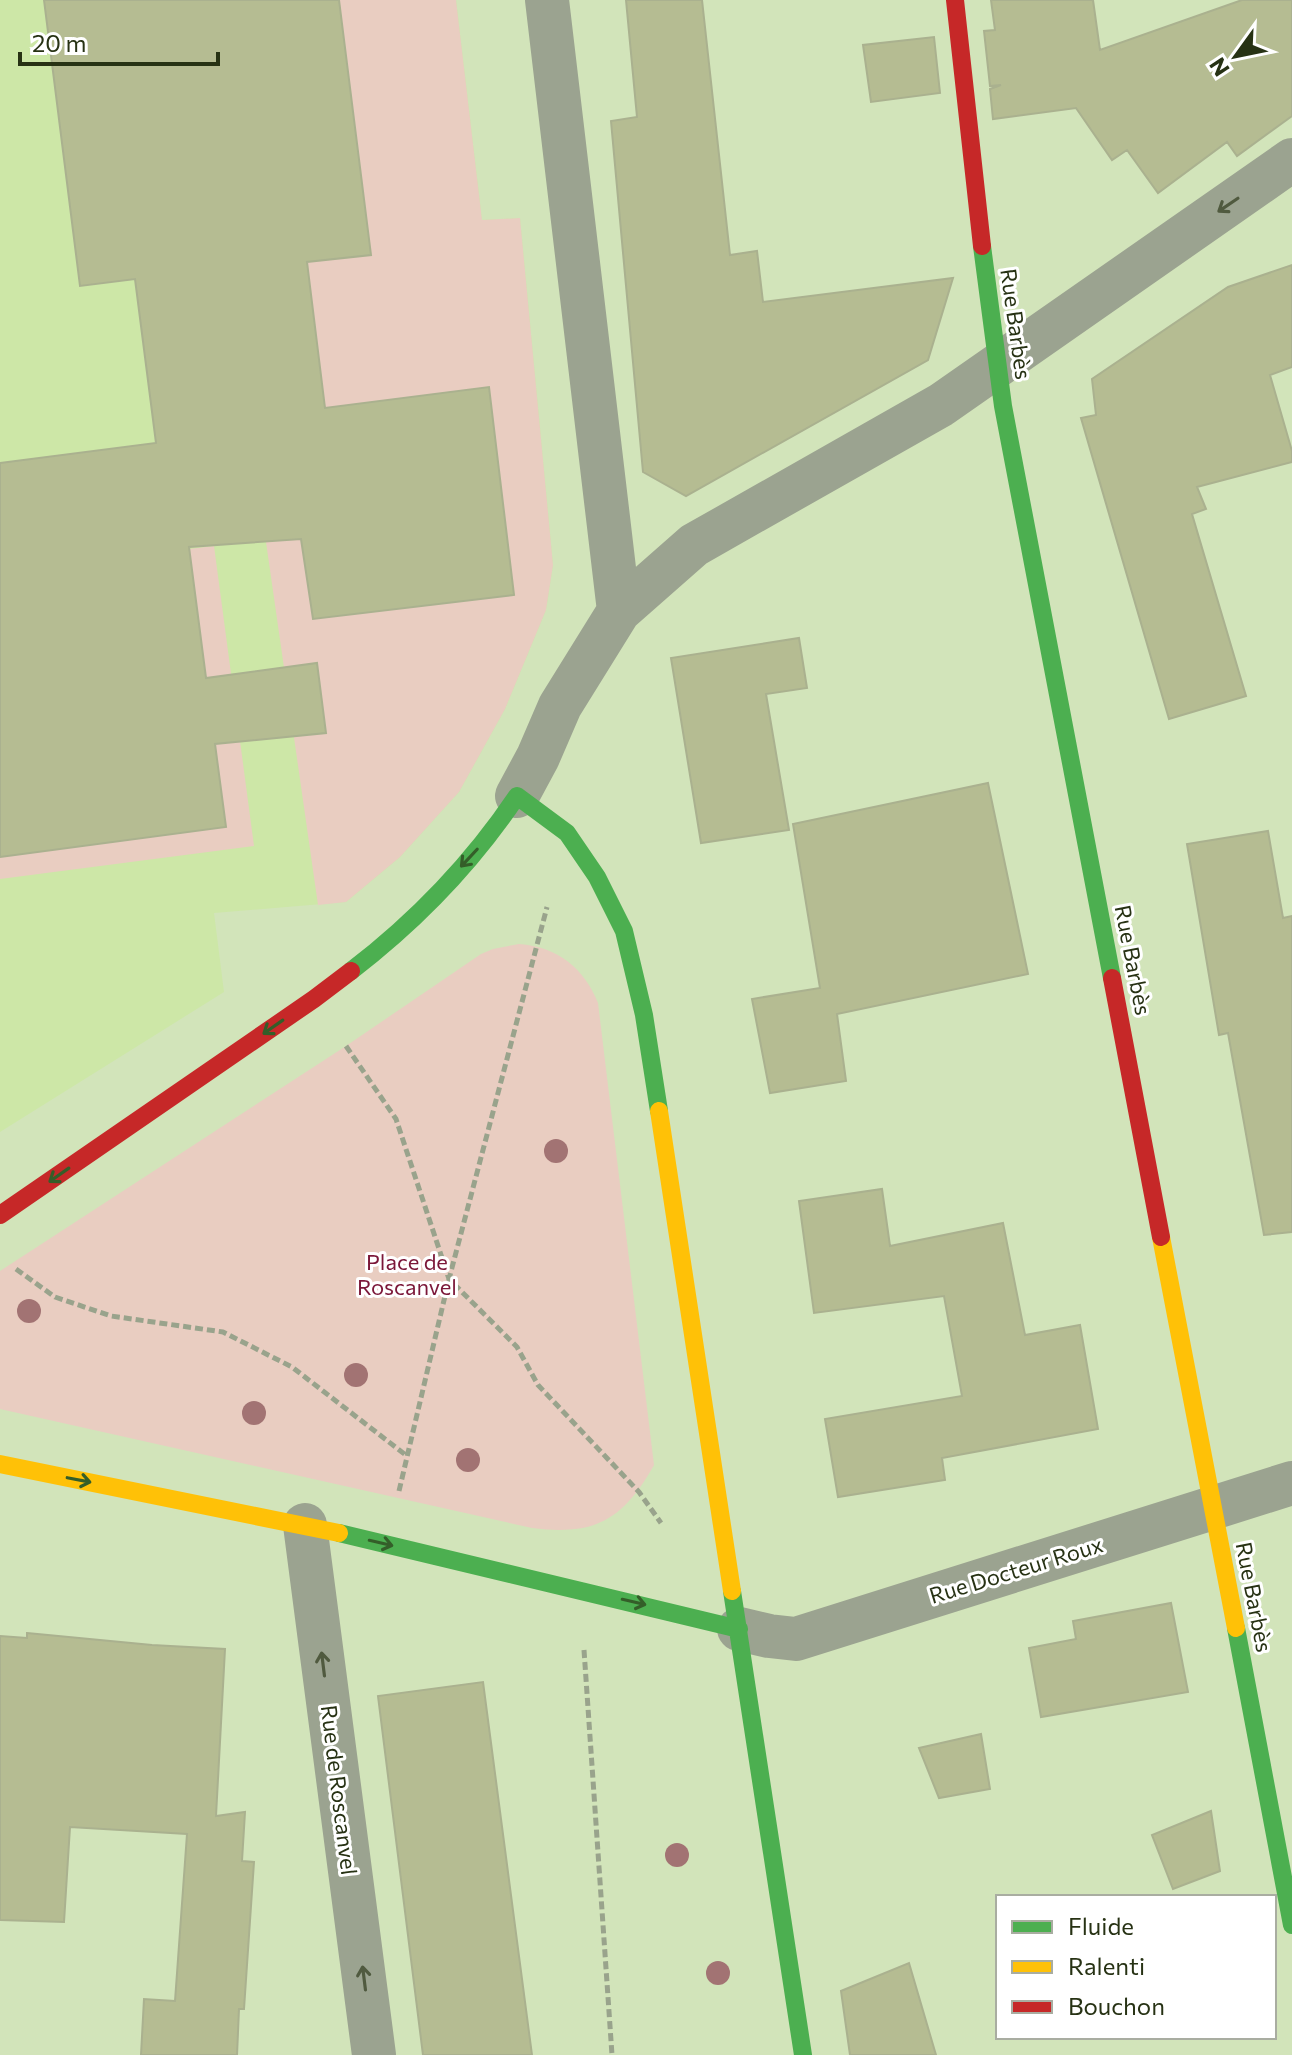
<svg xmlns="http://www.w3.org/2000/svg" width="1292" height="2055" font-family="Commissioner,sans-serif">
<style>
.built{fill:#cde7a7}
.green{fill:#e9cdc1}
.building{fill:#b5bc92;stroke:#aab18f;stroke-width:2}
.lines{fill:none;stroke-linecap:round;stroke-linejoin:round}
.path{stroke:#99a38c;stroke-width:5;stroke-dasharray:8 4;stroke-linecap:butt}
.street{stroke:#9ba390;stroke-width:44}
.fast{stroke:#4caf50;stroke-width:18}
.slow{stroke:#ffc107;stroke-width:18}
.jam{stroke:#c62828;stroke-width:18}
.tree{fill:#a27373}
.oneway{stroke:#505a3f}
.oneway2{stroke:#345e29}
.labels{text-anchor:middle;stroke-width:6;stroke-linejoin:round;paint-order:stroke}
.street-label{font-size:22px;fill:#273214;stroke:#fff}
.park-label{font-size:22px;fill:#7b1739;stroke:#fff}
</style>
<rect width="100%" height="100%" fill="#d2e4ba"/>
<path class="built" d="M0,0H456L482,220L520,218L553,565L546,610L505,709L459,792L400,857L346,902L214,913L224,992L0,1132Z"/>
<path class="green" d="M257,0H456L482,220L520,218L553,565L546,610L505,709L459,792L400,857L346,902L318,905L266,542L301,539L313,618L325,408L307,262L371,254Z
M214,546L254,846L0,879V857L226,827L189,549Z
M519,944C558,947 584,968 598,1003L654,1465C623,1520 595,1536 532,1528L0,1409V1271L346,1046L481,954L493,949Z"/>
<path class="building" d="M44,0H339L371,255L307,262L325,408L489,387L514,595L313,619L301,539L189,547L206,678L317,663L326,733L215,744L226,827L0,857V463L156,443L135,279L80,286Z
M626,0H702L730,255L757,251L763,302L953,278L928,360L686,496L643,472L611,121L637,117Z
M991,0H1093L1100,50L1242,0H1292V116L1237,156L1227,142L1158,193L1127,150L1112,160L1076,108L993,119L990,89L1001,85L990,86L984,31L995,30Z
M934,37L940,93L871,102L863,45Z
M1292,265V367L1270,375L1292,451V462L1197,487L1206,509L1192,514L1246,696L1169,719L1081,418L1096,415L1092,379L1228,287Z
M799,638L807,688L766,694L789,830L701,843L671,658Z
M988,783L1028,974L837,1014L846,1081L770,1093L752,999L820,988L793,824Z
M1268,831L1283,918L1292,916V1232L1264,1235L1228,1033L1219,1035L1187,844Z
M882,1189L890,1246L1003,1223L1025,1335L1080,1325L1098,1429L942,1458L945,1480L838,1497L825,1419L962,1396L944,1296L814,1313L799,1201Z
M1171,1603L1188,1692L1041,1717L1029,1648L1076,1639L1073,1621Z
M27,1633L152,1645L225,1649L216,1816L245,1812L242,1861L254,1862L244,2009H239L237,2055H141L144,1999L175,2001L187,1834L70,1827L64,1922L0,1920V1636L27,1638Z
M483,1682L532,2055H423L378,1696Z
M981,1734L990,1789L939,1798L919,1748Z
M1211,1811L1220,1871L1173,1889L1152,1835Z
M909,1963L936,2055H850L841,1991Z"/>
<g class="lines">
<path class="path" d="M346,1046L396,1119L449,1279L517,1347L538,1385L639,1492L661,1523
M16,1269L55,1297L111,1316L223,1332L292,1367L407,1456
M399,1491L449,1279L547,907
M584,1650L612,2055"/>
<path class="street" d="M547,0L619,611
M517,796L538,757L560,706L619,611L694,545L941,405L1292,160
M305,1525L374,2055
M739,1629L769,1636L796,1639L1292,1483"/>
<path class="fast" d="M982,246L1003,406L1112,978
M351,971C415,922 472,863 517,796L567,833L597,877L624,931L644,1015L659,1111
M339,1533L739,1629
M732,1591L803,2055
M1236,1628L1292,1925"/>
<path class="slow" d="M659,1111L732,1591
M1161,1237L1236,1628
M0,1464L339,1533"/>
<path class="jam" d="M955,0L982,246
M1112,978L1161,1237
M0,1215L314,999L351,971"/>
</g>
<g class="tree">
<circle cx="556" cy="1151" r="12"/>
<circle cx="29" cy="1311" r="12"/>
<circle cx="356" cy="1375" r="12"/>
<circle cx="254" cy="1413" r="12"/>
<circle cx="468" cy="1460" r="12"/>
<circle cx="677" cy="1855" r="12"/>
<circle cx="718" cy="1973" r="12"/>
</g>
<defs><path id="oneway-shaft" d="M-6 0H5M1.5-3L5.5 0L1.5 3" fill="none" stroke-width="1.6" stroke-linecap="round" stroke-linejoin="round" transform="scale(2)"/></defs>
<g class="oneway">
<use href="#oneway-shaft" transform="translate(1228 205) rotate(146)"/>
<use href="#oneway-shaft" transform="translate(323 1664) rotate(-97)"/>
<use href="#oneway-shaft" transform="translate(364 1978) rotate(-97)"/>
</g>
<g class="oneway2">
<use href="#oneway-shaft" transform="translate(469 858) rotate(133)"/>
<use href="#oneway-shaft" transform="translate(273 1027) rotate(145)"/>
<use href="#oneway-shaft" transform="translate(59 1175) rotate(145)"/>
<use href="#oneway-shaft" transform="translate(79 1480) rotate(11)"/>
<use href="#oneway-shaft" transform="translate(381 1543) rotate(13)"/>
<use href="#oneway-shaft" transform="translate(634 1602) rotate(13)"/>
</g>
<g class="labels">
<g class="street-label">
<text transform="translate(1016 324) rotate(82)" y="8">Rue Barbès</text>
<text transform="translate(1133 960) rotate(79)" y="8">Rue Barbès</text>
<text transform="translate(1016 1570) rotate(-17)" y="8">Rue Docteur Roux</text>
<text transform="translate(1254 1597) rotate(79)" y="8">Rue Barbès</text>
<text transform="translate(339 1790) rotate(83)" y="8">Rue de Roscanvel</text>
</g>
<g class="park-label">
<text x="407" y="1270">Place de<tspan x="407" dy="25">Roscanvel</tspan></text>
</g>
</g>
<rect x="996" y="1895" width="280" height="144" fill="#ffffff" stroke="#a9ada1" stroke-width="2"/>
<rect x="1012" y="1921" width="40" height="12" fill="#4caf50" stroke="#a9ada1" stroke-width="2"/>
<text x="1068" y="1935" font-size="24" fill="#273214">Fluide</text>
<rect x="1012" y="1961" width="40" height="12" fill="#ffc107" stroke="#a9ada1" stroke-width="2"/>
<text x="1068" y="1975" font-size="24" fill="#273214">Ralenti</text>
<rect x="1012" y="2001" width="40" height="12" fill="#c62828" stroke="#a9ada1" stroke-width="2"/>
<text x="1068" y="2015" font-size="24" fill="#273214">Bouchon</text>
<g transform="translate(1236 56) rotate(237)" stroke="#ffffff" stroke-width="6" paint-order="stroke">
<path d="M0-6L14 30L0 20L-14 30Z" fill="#273214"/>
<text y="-12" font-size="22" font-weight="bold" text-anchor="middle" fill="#273214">N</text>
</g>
<path d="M20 52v12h198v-12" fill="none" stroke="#273214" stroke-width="4"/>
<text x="32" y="52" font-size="24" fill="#273214" stroke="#ffffff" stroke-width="6" paint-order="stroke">20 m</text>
</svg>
